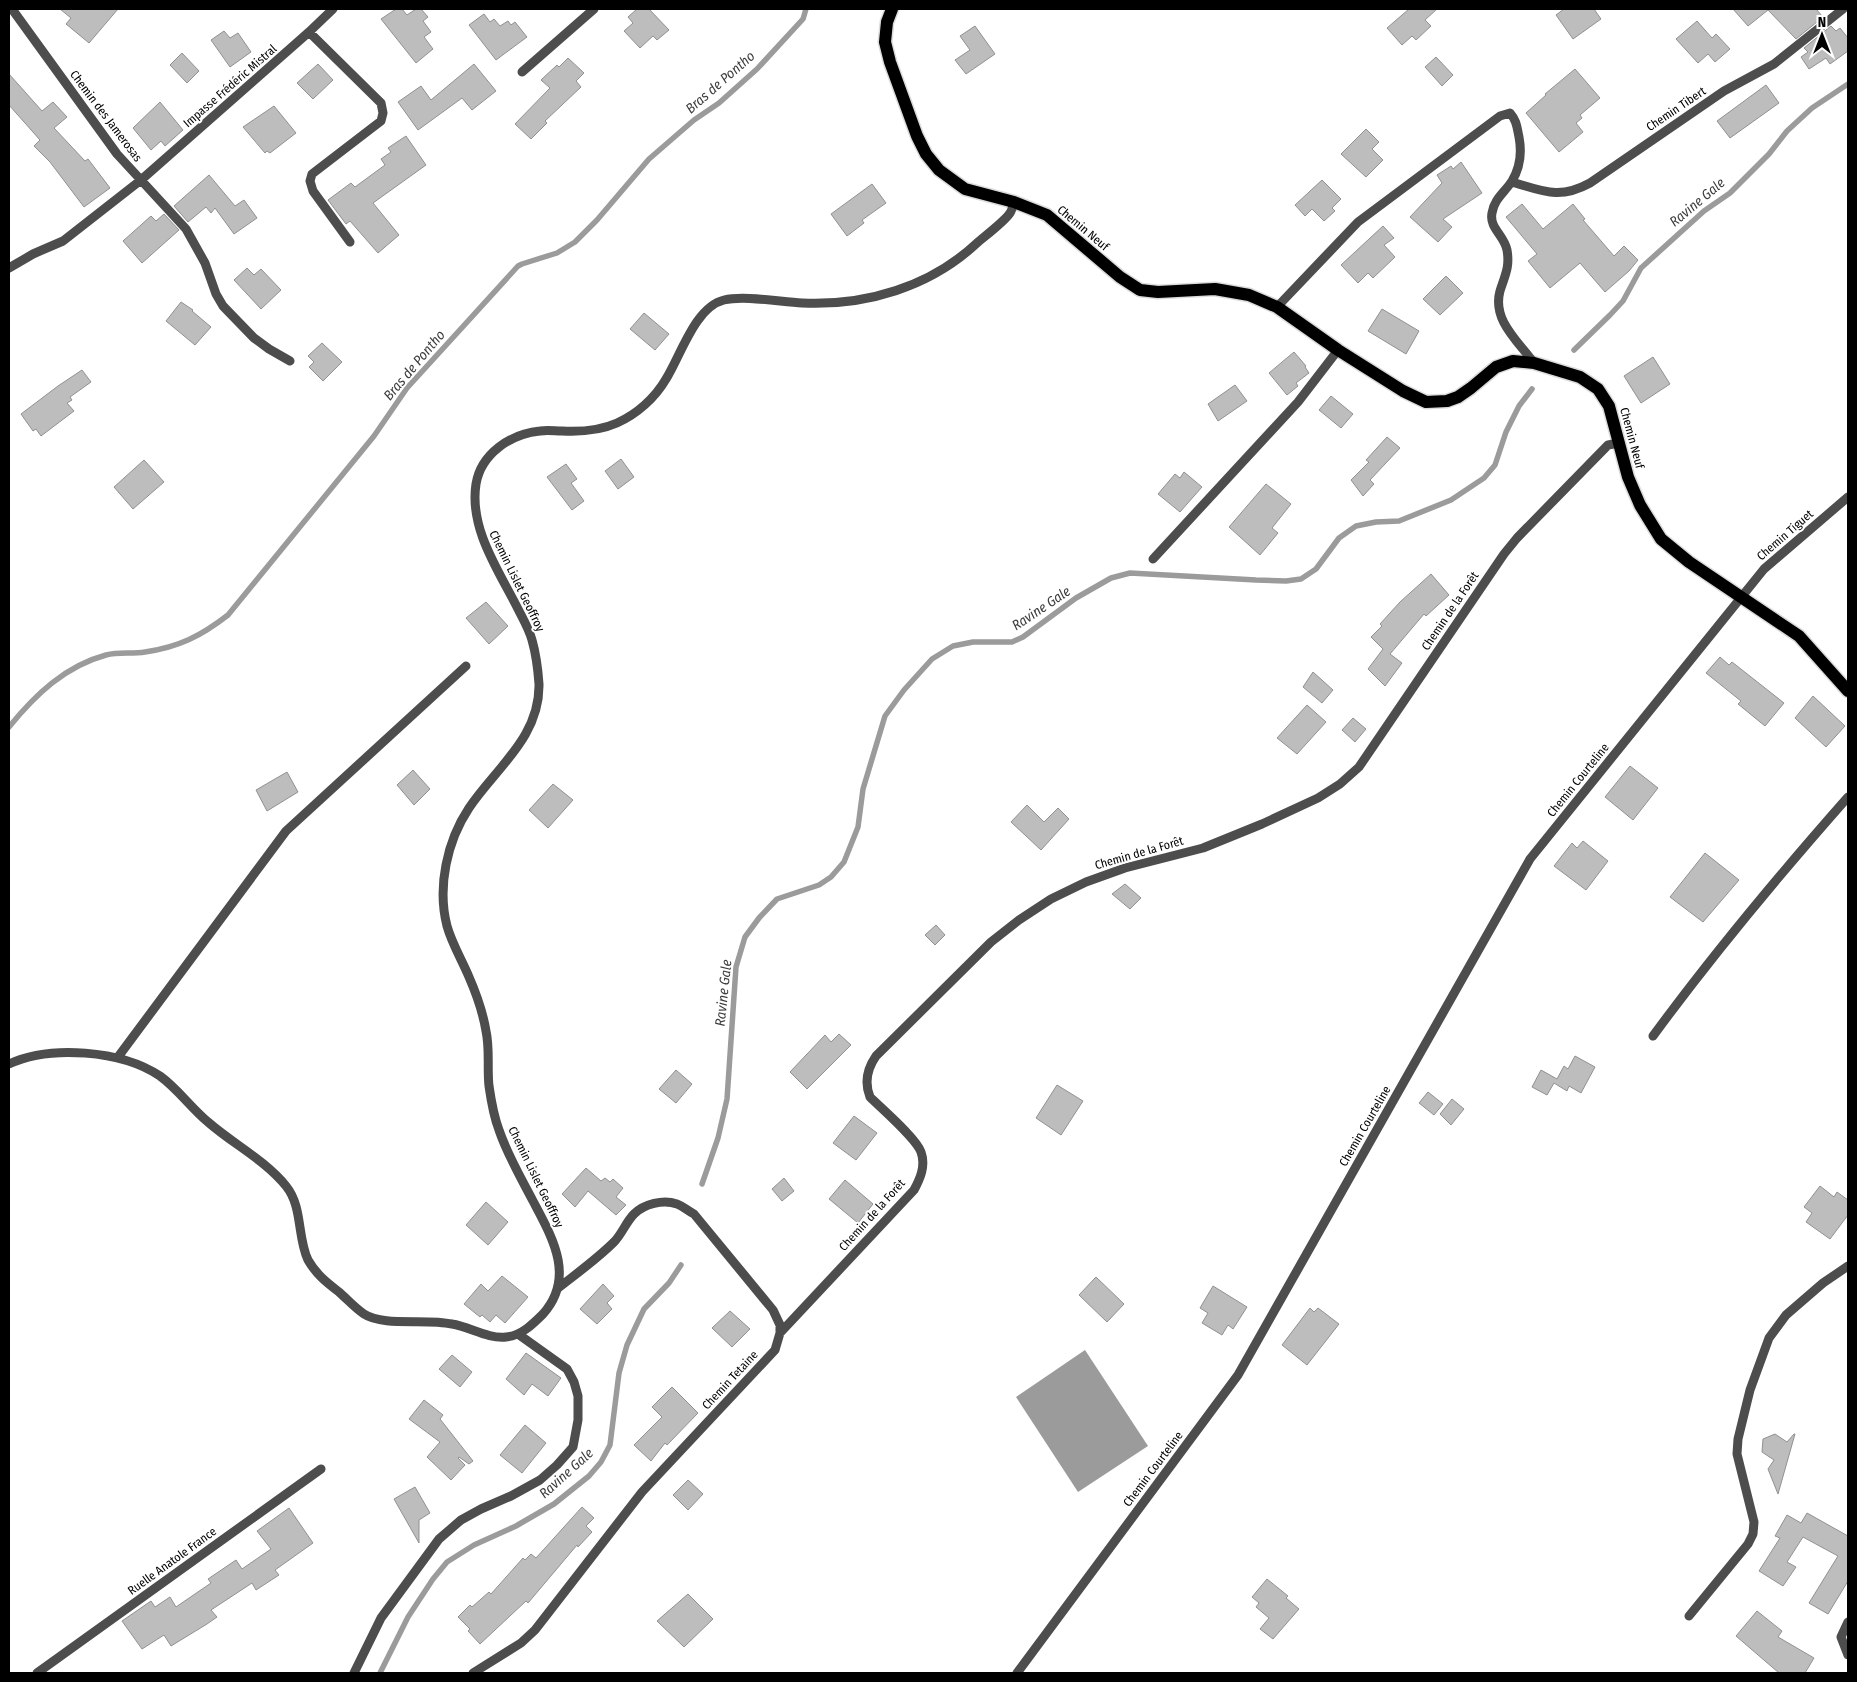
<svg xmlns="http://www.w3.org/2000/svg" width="1857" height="1682" font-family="'Fira Sans Condensed',sans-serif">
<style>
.water{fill:#9b9b9b}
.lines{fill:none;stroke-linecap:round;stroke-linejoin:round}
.stream{stroke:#9b9b9b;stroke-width:5.5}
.building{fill:#bdbdbd;stroke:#919191}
.major-casing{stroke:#dbdbdb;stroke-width:15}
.minor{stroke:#4d4d4d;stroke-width:9}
.major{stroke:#000;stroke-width:12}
.labels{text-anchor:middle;stroke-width:4;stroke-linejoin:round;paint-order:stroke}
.street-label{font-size:12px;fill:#000;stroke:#fff}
.water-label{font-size:14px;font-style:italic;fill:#3c3c3c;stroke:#fff}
</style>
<rect width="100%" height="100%" fill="#fff"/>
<path class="water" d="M1085,1350L1148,1446L1078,1492L1016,1397Z"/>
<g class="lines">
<path class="stream" d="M1574,350L1610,315L1623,301L1641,268L1704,211L1730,193L1769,154L1787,131L1812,108L1848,84
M9,727C35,695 65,666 106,655C119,652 132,654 145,652C179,647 201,636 228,615L374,436L407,388L518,266L522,264L557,253L575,242L597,220L649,159L694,120L719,103L757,69L803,19L806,9
M702,1184L718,1138L727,1099L736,967L745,937L759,918L777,899L819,885L831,877L844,862L858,827L863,789L885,716L904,690L932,659L953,646L973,642H1012L1023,637L1076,598L1111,578L1130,573L1256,580L1286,581L1301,579L1316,569L1339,538L1356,526L1376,522L1399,521L1451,500L1484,478L1495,465L1506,432L1519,406L1532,389
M380,1673L408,1617L433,1579L447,1562L474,1545L516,1526L554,1504L589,1476L601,1462L610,1445L619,1373L627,1345L644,1309L669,1283L681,1265"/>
</g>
<path class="building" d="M60,9H118L89,43L66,24L71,18Z
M396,9H402L407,15L416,9H421L428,17L423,21L431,32L424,37L433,49L416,63L381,19Z
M637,9H649L669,30L657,40L653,36L640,48L624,31L633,23L628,17Z
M1409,9H1437L1425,20L1431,26L1416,40L1412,36L1402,45L1387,28Z
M1564,9H1594L1601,19L1573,39L1556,15Z
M1733,9H1816L1823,17L1796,39L1768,10L1748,26Z
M484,14L490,22L494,19L500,26L508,21L511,25L515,22L527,37L496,60L469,25Z
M1697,21L1712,38L1716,34L1730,49L1715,62L1708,54L1698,63L1676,39Z
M975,26L995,54L966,74L955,60L970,50L960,36Z
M1831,26L1836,31L1840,28L1848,38V51L1830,64L1826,58L1809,69L1801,57L1808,52L1804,48Z
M224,31L230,38L238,33L251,52L230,67L211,40Z
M182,53L199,71L187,83L170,65Z
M1436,57L1453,75L1442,86L1425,67Z
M568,58L584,73L576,81L581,87L545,121L547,123L531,139L515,124L550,88L541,80L557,65L559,67Z
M318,64L333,80L313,99L297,83Z
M474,64L496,91L472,110L462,98L418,130L398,102L421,86L431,100Z
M1575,69L1600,98L1580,115L1582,118L1576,123L1583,132L1559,152L1526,113L1546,95L1545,94Z
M9,74L42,111L53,102L67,117L54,128L85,161L88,159L110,188L84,207L50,162L34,146L40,140L9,105Z
M1766,85L1779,103L1730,138L1717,121Z
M160,102L183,130L165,146L161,141L151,150L133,128Z
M274,106L296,133L270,153L267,151L265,153L243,127Z
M1366,129L1379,142L1372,149L1383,160L1366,177L1341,154Z
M406,136L426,165L373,203L399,235L378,253L350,221L346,224L328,200L351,183L355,187L385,165L381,159L391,152L388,148Z
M1461,162L1482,193L1443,219L1452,227L1438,242L1410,217L1442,183L1437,175L1451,166L1453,169Z
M209,175L235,206L244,200L257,218L234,234L215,208L211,213L206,207L188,222L174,206Z
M1322,180L1341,199L1332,208L1335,211L1324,221L1312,209L1305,216L1295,205Z
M872,184L886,203L862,220L864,223L847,236L831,214Z
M1522,204L1543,229L1573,204L1585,219L1583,220L1614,256L1624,246L1638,260L1629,271L1605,292L1580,263L1550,288L1528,261L1537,254L1506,217Z
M164,214L179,230L142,263L123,241L151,216L156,221Z
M1383,226L1394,238L1384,245L1395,257L1373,278L1368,273L1358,283L1341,265Z
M247,268L254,275L261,269L281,290L261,309L234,280Z
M1446,276L1463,293L1440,315L1423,299Z
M181,302L193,310L192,311L211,327L195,345L166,321Z
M1382,309L1419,331L1406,354L1368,331Z
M644,313L669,334L655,350L630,329Z
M322,343L342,362L323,381L309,367L314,362L308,356Z
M1294,352L1306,366L1305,367L1309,373L1296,383L1298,386L1287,395L1269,373Z
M1653,357L1670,384L1641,403L1624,376Z
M82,370L91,382L70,397L72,400L67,403L74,411L41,436L36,429L33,431L21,414L58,386Z
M1235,385L1247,401L1218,421L1208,404Z
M1331,396L1353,414L1341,428L1319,410Z
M1387,437L1400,448L1370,480L1374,484L1363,496L1351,480L1369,462L1366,460Z
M621,459L634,477L618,489L605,471Z
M144,460L164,482L133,509L114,487Z
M566,464L577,479L571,483L584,501L572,510L547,477Z
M1184,472L1202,487L1180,512L1158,494L1175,474L1180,478Z
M1266,484L1291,504L1272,528L1278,533L1260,555L1229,527Z
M1431,574L1449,595L1426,616L1424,614L1390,654L1402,663L1385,686L1368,669L1383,649L1371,637L1382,626L1380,624L1400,602Z
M486,602L508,626L489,644L466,618Z
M1720,657L1729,665L1732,662L1784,703L1765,726L1738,704L1741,701L1706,673Z
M1313,672L1333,690L1322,703L1303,687Z
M1813,696L1845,726L1826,747L1795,718Z
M1307,705L1326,722L1297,754L1277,738Z
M1353,718L1366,729L1355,742L1342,730Z
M1630,766L1658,788L1633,820L1605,797Z
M413,770L430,789L414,805L397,785Z
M287,772L298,792L267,811L256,790Z
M553,784L573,800L548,828L529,810Z
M1027,805L1044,822L1058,808L1069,819L1041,850L1011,822Z
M1583,841L1608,861L1586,890L1554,866L1572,843L1577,848Z
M1705,853L1739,880L1703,922L1670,897Z
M1125,884L1141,898L1130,909L1112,894Z
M936,925L945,935L935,945L925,935Z
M839,1034L851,1045L807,1089L790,1072L825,1035L831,1042Z
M1575,1056L1595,1067L1581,1093L1569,1086L1567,1091L1554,1083L1547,1095L1532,1087L1541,1070L1557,1079L1564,1066L1568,1069Z
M676,1070L692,1084L676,1103L659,1089Z
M1057,1085L1083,1101L1061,1135L1036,1118Z
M1428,1092L1443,1104L1434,1115L1419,1103Z
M1452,1099L1464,1109L1451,1125L1440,1114Z
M854,1116L877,1133L856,1160L833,1143Z
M586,1168L601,1181L605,1178L610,1182L613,1179L623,1188L616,1197L626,1205L616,1215L588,1191L575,1207L562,1194Z
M784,1178L794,1191L782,1201L772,1189Z
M845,1180L873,1204L858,1223L829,1199Z
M1820,1186L1834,1197L1837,1192L1848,1200V1215L1830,1239L1806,1222L1812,1213L1804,1207Z
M486,1202L508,1222L488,1245L466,1225Z
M502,1276L528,1297L505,1323L496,1315L490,1322L482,1315L480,1317L464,1304L481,1284L488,1291Z
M1096,1277L1124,1304L1107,1322L1079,1295Z
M603,1284L614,1296L607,1303L612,1309L597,1324L580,1309Z
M1213,1286L1247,1307L1233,1329L1228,1325L1222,1335L1202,1323L1208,1313L1200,1308Z
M1310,1308L1314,1312L1318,1308L1339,1324L1307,1365L1282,1345Z
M730,1311L750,1329L732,1347L712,1328Z
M526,1353L561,1378L548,1396L532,1384L524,1395L506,1379Z
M452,1355L472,1372L460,1387L439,1369Z
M672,1387L698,1413L667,1445L665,1443L651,1461L634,1445L662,1417L652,1407Z
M424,1400L443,1415L440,1419L473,1461L469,1464L459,1457L458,1458L465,1465L451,1480L427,1457L440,1442L409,1419Z
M525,1425L546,1443L522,1473L500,1455Z
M1775,1434L1787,1442L1794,1434H1795L1778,1494L1768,1469L1774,1460L1762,1452L1763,1439Z
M688,1480L703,1494L688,1510L673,1495Z
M415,1487L430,1513L419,1520V1543L394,1499Z
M582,1507L594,1518L586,1526L592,1532L578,1547L577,1545L528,1603L526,1601L480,1644L468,1631L470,1629L458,1617L470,1605L472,1607L489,1592L491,1594L523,1558L525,1560L531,1554L536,1558Z
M289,1508L313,1543L275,1570L279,1575L256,1590L252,1583L211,1610L217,1617L207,1624L171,1646L164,1635L142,1649L122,1621L151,1601L155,1607L170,1597L176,1607L211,1583L208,1579L236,1560L242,1569L271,1549L257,1531Z
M1807,1513L1848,1536V1581L1828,1614L1809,1603L1838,1556L1803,1537L1787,1562L1796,1567L1783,1586L1759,1571L1780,1538L1775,1536L1787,1515L1801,1523Z
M1267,1579L1288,1596L1286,1598L1299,1609L1273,1639L1260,1629L1269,1618L1256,1607L1259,1603L1252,1597Z
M688,1594L713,1619L684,1647L657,1621Z
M1757,1611L1782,1631L1778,1637L1814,1658L1805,1673H1779L1736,1636Z"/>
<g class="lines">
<defs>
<path id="major" d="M892,9L887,22L885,42L890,62L917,136L926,154L939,170L965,189L1014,202L1047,215L1120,277L1140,290L1158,292L1215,289L1249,295L1277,307L1338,350L1403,391L1426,402L1447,401L1458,397L1471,388L1496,367L1513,361L1534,363L1580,377L1598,389L1609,406L1628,477L1640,505L1661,539L1689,562L1799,636L1848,691"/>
</defs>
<use href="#major" class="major-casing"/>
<path class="minor" d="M12,9L117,154L186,229L205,263L216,294L223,306L254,338L269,349L290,361
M309,32L381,103L383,113L381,121L312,174L310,181L313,191L350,242
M522,72L594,9
M1512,182C1543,191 1559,200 1590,183L1724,91L1774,64L1843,9
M9,268L33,254L63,241L141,180L309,32L333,9
M1277,307L1358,222L1500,116L1510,113C1517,121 1517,128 1519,137C1522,153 1520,168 1512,181C1505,192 1494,199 1492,213C1489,228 1504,235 1507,250C1510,267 1505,275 1500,291C1492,320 1518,341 1534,363
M1153,559L1298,402L1338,350
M1653,1036C1714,953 1780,874 1848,797
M118,1057L286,831L466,666
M9,1064C50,1045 121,1050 160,1076C178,1089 191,1108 208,1122C233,1144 265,1160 286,1186C303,1207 297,1237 308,1260C316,1274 326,1282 339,1292C347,1299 355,1308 364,1314C384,1327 426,1318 452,1324C470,1327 488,1339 506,1337C521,1336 533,1324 543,1314C576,1277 552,1237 533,1201C521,1178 507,1154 499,1130C494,1117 491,1100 489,1086C487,1068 490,1049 486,1031C483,1013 476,993 469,977C462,960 452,944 447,926C437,887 447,841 469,808C496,768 540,737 539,684C538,670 536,654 532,640C529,629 523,619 518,609C499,571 469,529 476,484C481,454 510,434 540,431C547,430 555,431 562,431C581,432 599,431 617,423C637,414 655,398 666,379C681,355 695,307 724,300C744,295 781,302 802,303C866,306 930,287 977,243C985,236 1005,221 1010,213C1012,210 1013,206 1014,202
M780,1333L914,1190C920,1179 926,1166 921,1152C916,1138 882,1109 870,1097C864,1082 867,1069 876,1056L991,942L1019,920L1051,899L1086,882L1125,868L1203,848L1262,824L1318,798L1340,784L1359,767L1504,554L1517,538L1608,445L1619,443
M1689,1616L1748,1544L1753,1534L1754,1522L1737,1454L1738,1439L1750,1390L1769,1338L1786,1315L1823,1283L1848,1266
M1848,1622L1841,1637L1848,1655
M37,1673L321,1469
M354,1673L381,1618L439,1539L461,1520L481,1509L511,1496L540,1480L557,1465L573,1447L578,1420V1396L574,1382L567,1369L518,1334
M473,1673L521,1643L535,1630L642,1492L775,1350L780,1333V1325L773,1310L694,1214C688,1211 683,1206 677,1204C663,1199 644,1204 634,1214C626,1222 622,1234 614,1242C597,1259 576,1274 557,1289
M1017,1673L1238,1375L1530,859L1764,569L1848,497"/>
<use href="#major" class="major"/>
</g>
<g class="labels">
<g class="street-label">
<text transform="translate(230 86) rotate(-41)" y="4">Impasse Frédéric Mistral</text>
<text transform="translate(1676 109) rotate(-34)" y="4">Chemin Tibert</text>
<text transform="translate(106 116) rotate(53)" y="4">Chemin des Jamerosas</text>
<text transform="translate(1083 228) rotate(40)" y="4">Chemin Neuf</text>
<text transform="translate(1632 438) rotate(75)" y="4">Chemin Neuf</text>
<text transform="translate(1785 535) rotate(-41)" y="4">Chemin Tiguet</text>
<text transform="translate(517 581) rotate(64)" y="4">Chemin Lislet Geoffroy</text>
<text transform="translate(1450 611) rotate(-56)" y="4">Chemin de la Forêt</text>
<text transform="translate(1578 780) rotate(-51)" y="4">Chemin Courteline</text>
<text transform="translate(1139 853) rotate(-16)" y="4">Chemin de la Forêt</text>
<text transform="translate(1365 1126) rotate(-60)" y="4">Chemin Courteline</text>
<text transform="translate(536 1177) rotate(64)" y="4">Chemin Lislet Geoffroy</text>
<text transform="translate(872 1215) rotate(-48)" y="4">Chemin de la Forêt</text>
<text transform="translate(730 1380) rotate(-47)" y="4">Chemin Tetaine</text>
<text transform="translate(1153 1469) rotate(-53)" y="4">Chemin Courteline</text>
<text transform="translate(172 1561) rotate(-36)" y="4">Ruelle Anatole France</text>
</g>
<g class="water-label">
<text transform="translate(720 82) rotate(-41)" y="5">Bras de Pontho</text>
<text transform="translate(1697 202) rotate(-40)" y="5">Ravine Gale</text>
<text transform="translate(414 365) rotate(-50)" y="5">Bras de Pontho</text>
<text transform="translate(1041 608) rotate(-34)" y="5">Ravine Gale</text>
<text transform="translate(723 993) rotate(-84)" y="5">Ravine Gale</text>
<text transform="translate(566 1473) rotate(-42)" y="5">Ravine Gale</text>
</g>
</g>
<rect width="1857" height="1682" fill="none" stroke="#000000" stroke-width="20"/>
<g transform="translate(1822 35)" stroke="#ffffff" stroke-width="4" paint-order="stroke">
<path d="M0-4L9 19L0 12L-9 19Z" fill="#000000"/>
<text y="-8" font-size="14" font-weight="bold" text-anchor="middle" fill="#000000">N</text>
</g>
</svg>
